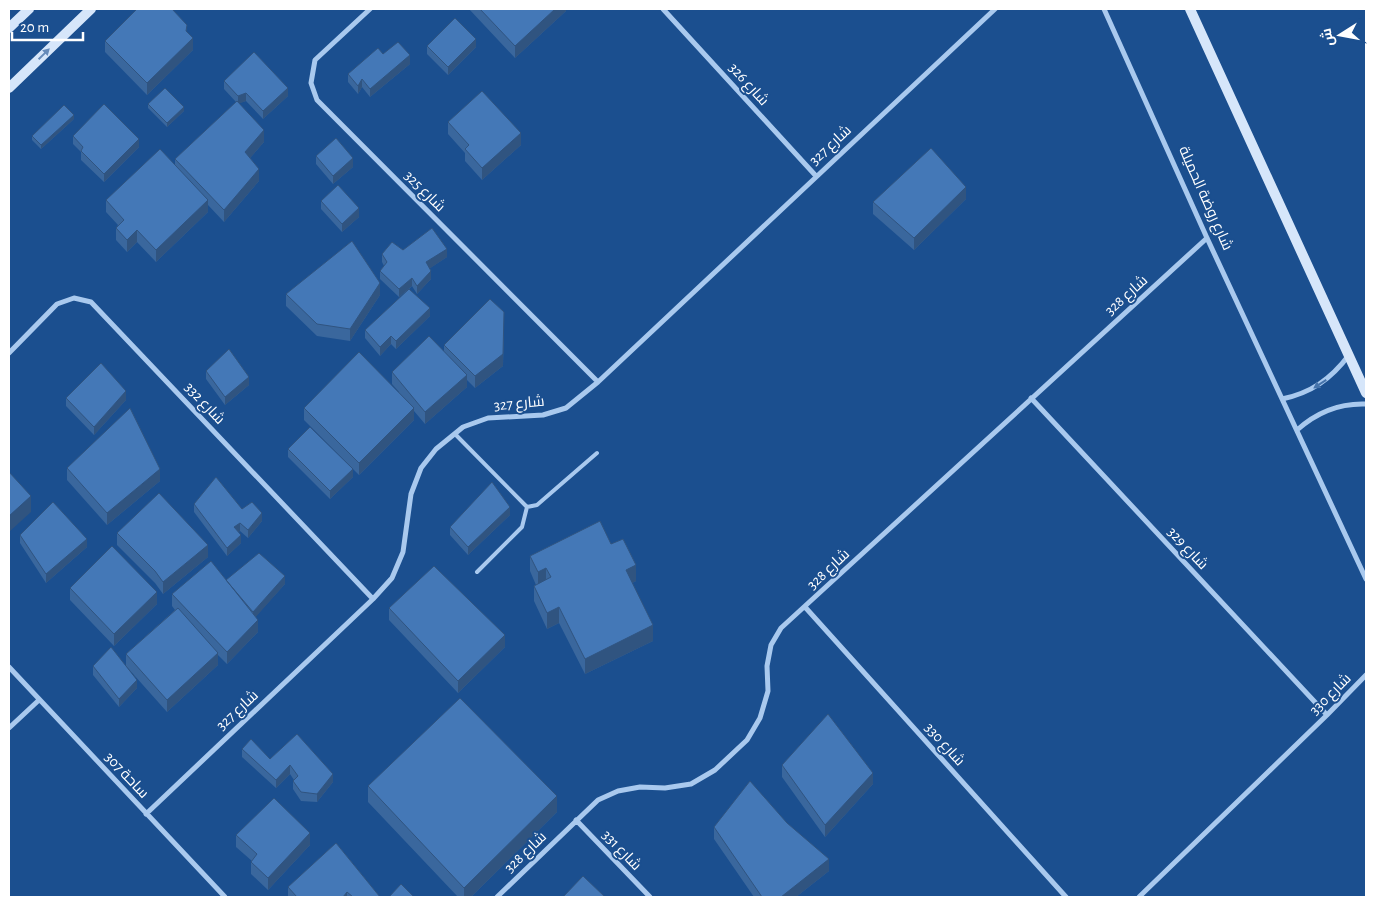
<svg xmlns="http://www.w3.org/2000/svg" width="1375" height="906" font-family="'Alegreya Sans',Cairo,sans-serif">
<style>
.lines{fill:none;stroke-linecap:round;stroke-linejoin:round}
.lane{stroke:#a9c9ee;stroke-width:4}
.street{stroke:#a9c9ee;stroke-width:5}
.secondary{stroke:#d6e6fa;stroke-width:10}
.wall{fill:#3a679d}
.shaded-wall{fill:#305480}
.building{fill:#4478b7;stroke:#305480}
.oneway{fill:#668bba}
.oneway2{fill:#4674ac}
.labels{text-anchor:middle;stroke-width:4;stroke-linejoin:round;paint-order:stroke}
.street-label{font-size:15px;fill:#fff;stroke:#1b4f8f}
</style>
<rect width="100%" height="100%" fill="#1b4f8f"/>
<g class="lines">
<path class="lane" d="M455,434L527,507L522,527L477,572
M527,507L537,505L597,453"/>
<path class="street" d="M370,9L315,60L311,83L317,100L598,382
M663,9L816,176
M1104,9L1207,238L1366,579
M9,353L57,304L74,298L91,302L373,599
M1031,398L1327,715
M1282,399C1311,393 1331,379 1349,355
M1297,430C1317,412 1339,403 1366,404
M805,607L1066,897
M9,667L225,897
M9,728L39,700
M146,814L373,599L392,578L403,552L411,494L421,468L436,449L463,427L488,418L543,415L566,408L598,382L995,9
M576,820L650,897
M497,897L598,800L618,791L640,787L665,788L691,784L715,770L747,740L760,718L768,691L767,666L771,645L781,628L1207,238
M1139,897L1327,715L1366,675"/>
<path class="secondary" d="M1190,9L1366,393
M9,28L29,9
M9,88L91,9"/>
</g>
<path class="wall" d="M469,9H566V11L515,58Z
M187,32L193,50L147,95L105,52V41Z
M427,46L476,47L448,75L427,54Z
M410,64L370,97L362,87L358,94L348,82V74Z
M224,81L288,96L263,119L246,101L239,103L264,142L250,158L259,181L224,222L208,205V212L156,262L137,242L127,252L116,240V228L118,225L106,212V200L175,166V159L236,102L224,89Z
M148,104L184,111L167,127L148,108Z
M74,119L41,149L32,140V136Z
M448,122L521,145L482,180L465,161V153L448,134Z
M73,136L139,147L104,182L81,160V152L73,144Z
M316,156L353,167L333,184L316,164Z
M966,199L914,250L873,214V202Z
M321,201L359,217L342,232L321,209Z
M403,250L447,257L430,268L431,279L417,294L412,286L409,289L430,316L396,349L391,344L380,356L365,338V330L408,290L399,297L380,279V271L384,266L382,262V254Z
M286,294L380,295L350,341L317,336L286,306Z
M504,324L503,366L475,388L467,380V387L425,424L414,411V420L359,475L304,420V408L399,392L392,384V372L444,351V345Z
M206,371L249,385L225,405L206,379Z
M66,398L126,400L94,435L66,406Z
M288,449L353,477L330,499L288,457Z
M67,468L160,481L107,525L67,480Z
M194,504L242,509L262,521L248,538L240,531L238,532L241,543L227,556L194,512Z
M510,515L468,555L450,535V527Z
M117,533L208,557L163,594L155,583L117,545Z
M20,535L87,547L46,583L20,543Z
M611,544L636,581L632,583L653,641L585,674L559,623L547,629L534,601V586L536,585L530,571V556Z
M226,580L285,584L255,617L258,632L227,664L218,655V665L167,712L126,666V654L175,610L172,606V594Z
M70,588L157,604L114,646L70,600Z
M389,608L505,647L458,693L389,620Z
M93,666L137,688L119,707L93,675Z
M297,734L333,782L317,802L301,801L293,789V781L294,780L290,774L276,788L242,757V749L270,759Z
M782,765L873,784L825,837L782,777Z
M368,786L557,812L471,897H458L368,802Z
M714,827L829,871L796,897H754L714,839Z
M236,835L310,845L268,890L251,874V862L252,861L236,847Z
M336,843L380,897H288V887Z"/>
<path class="shaded-wall" d="M555,9H566V11L515,58V46Z
M193,38V50L147,95V83Z
M476,39V47L448,75V67Z
M410,55V64L370,97V89Z
M362,79V87L358,94V86Z
M288,88V96L263,119V111Z
M246,93V101L238,104V96Z
M184,107V111L167,127V123Z
M74,115V119L41,149V145Z
M264,130V142L245,164V152Z
M521,133V145L482,180V168Z
M139,139V147L104,182V174Z
M353,158V167L333,184V176Z
M259,169V181L224,222V210Z
M966,187V199L914,250V238Z
M208,200V212L156,262V250Z
M359,208V217L342,232V224Z
M137,230V242L127,252V240Z
M447,249V257L426,271V262Z
M431,271V279L417,294V286Z
M412,278V286L399,297V289Z
M380,283V295L350,341V329Z
M430,308V316L396,349V341Z
M504,312L503,366L475,388V376Z
M391,336V344L380,356V347Z
M467,375V387L425,424V412Z
M249,377V385L225,405V397Z
M126,391V400L94,435V427Z
M414,408V420L359,475V463Z
M160,469V481L107,525V513Z
M353,469V477L330,499V491Z
M31,496V512L9,532V516Z
M510,507V515L468,555V547Z
M262,513V521L248,538V530Z
M240,523V531L234,535V527Z
M241,535V543L227,556V548Z
M87,539V547L46,583V574Z
M208,545V557L163,594V582Z
M636,565V581L626,586V570Z
M546,568V583L538,588V572Z
M285,576V584L253,620V612Z
M157,592V604L114,646V634Z
M559,607V623L547,629V613Z
M258,620V632L227,664V652Z
M653,625V641L585,674V659Z
M505,635V647L458,693V681Z
M218,653V665L167,712V700Z
M137,680V688L119,707V699Z
M290,765V774L276,788V780Z
M873,773V784L825,837V825Z
M333,774V782L317,802V794Z
M557,796V812L471,897H464V888Z
M310,833V845L268,890V878Z
M829,859V871L796,897H781Z
M347,892V897H343Z"/>
<path class="building" d="M137,9H172L187,25L186,31L193,38L147,83L105,41Z
M480,9H555L515,46Z
M455,18L476,39L448,67L427,46Z
M398,42L410,55L370,89L362,79L358,86L348,74L378,48L383,54Z
M254,52L288,88L263,111L246,93L238,96L224,81Z
M165,88L184,107L167,123L148,104Z
M482,91L521,133L482,168L465,149L469,145L448,122Z
M237,101L264,130L245,152L259,169L224,210L175,159Z
M104,104L139,139L104,174L81,151L83,147L73,136Z
M64,105L74,115L41,145L32,136Z
M336,138L353,158L333,176L316,156Z
M931,148L966,187L914,238L873,202Z
M160,149L208,200L156,250L137,230L127,240L116,228L124,220L106,200Z
M338,185L359,208L342,224L321,201Z
M432,228L447,249L426,262L431,271L417,286L412,278L399,289L380,271L387,262L382,254L392,242L403,250Z
M352,241L380,283L350,329L317,324L286,294Z
M409,289L430,308L396,341L391,336L380,347L365,330Z
M490,299L504,312L503,354L475,376L444,345Z
M429,336L467,375L425,412L392,372Z
M229,349L249,377L225,397L206,371Z
M359,352L414,408L359,463L304,408Z
M101,363L126,391L94,427L66,398Z
M130,408L160,469L107,513L67,468Z
M310,427L353,469L330,491L288,449Z
M9,472L31,496L9,516Z
M216,477L242,509L252,502L262,513L248,530L240,523L234,527L241,535L227,548L194,504Z
M492,482L510,507L468,547L450,527Z
M159,493L208,545L163,582L155,571L117,533Z
M53,502L87,539L46,574L20,535Z
M600,521L611,544L623,539L636,565L626,570L653,625L585,659L559,607L547,613L534,586L551,577L546,568L538,572L530,556Z
M112,546L157,592L114,634L70,588Z
M259,553L285,576L253,612L226,580Z
M211,561L258,620L227,652L172,594Z
M434,566L505,635L458,681L389,608Z
M178,608L218,653L167,700L126,654Z
M111,647L137,680L119,699L93,666Z
M460,698L557,796L464,888L368,786Z
M828,714L873,773L825,825L782,765Z
M297,734L333,774L317,794L301,792L293,781L298,776L290,765L276,780L242,749L251,739L270,759Z
M750,781L787,823L829,859L781,897H762L714,827Z
M274,798L310,833L268,878L251,862L257,854L236,835Z
M336,843L380,897H353L347,892L343,897H297L288,887Z
M583,876L605,897H563Z
M401,884L414,897H389Z"/>
<defs><path id="oneway-solid" d="M-6-.8H1V-3.2L6.5 0L1 3.2V.8H-6Z" transform="scale(1.25)"/></defs>
<use class="oneway" href="#oneway-solid" transform="translate(44 54) rotate(-44)"/>
<use class="oneway2" href="#oneway-solid" transform="translate(1320 384) rotate(147)"/>
<g class="labels">
<g class="street-label">
<text transform="translate(749 84) rotate(48)" y="5">شارع 326</text>
<text transform="translate(830 145) rotate(-43)" y="5">شارع 327</text>
<text transform="translate(425 191) rotate(45)" y="5">شارع 325</text>
<text transform="translate(1206 198) rotate(66)" y="5">شارع روضة الحميلة</text>
<text transform="translate(1126 295) rotate(-42)" y="5">شارع 328</text>
<text transform="translate(205 403) rotate(47)" y="5">شارع 332</text>
<text transform="translate(519 403) rotate(-5)" y="5">شارع 327</text>
<text transform="translate(1188 548) rotate(47)" y="5">شارع 329</text>
<text transform="translate(828 569) rotate(-43)" y="5">شارع 328</text>
<text transform="translate(1330 694) rotate(-45)" y="5">شارع 330</text>
<text transform="translate(237 710) rotate(-43)" y="5">شارع 327</text>
<text transform="translate(945 744) rotate(48)" y="5">شارع 330</text>
<text transform="translate(127 775) rotate(47)" y="5">ساحة 307</text>
<text transform="translate(622 850) rotate(46)" y="5">شارع 331</text>
<text transform="translate(525 852) rotate(-44)" y="5">شارع 328</text>
</g>
</g>
<rect width="1375" height="906" fill="none" stroke="#ffffff" stroke-width="20"/>
<g transform="translate(1340 35) rotate(259)" stroke="#1b4f8f" stroke-width="4" paint-order="stroke">
<path d="M0-4L9 19L0 12L-9 19Z" fill="#ffffff"/>
<text y="-8" font-size="14" font-weight="bold" text-anchor="middle" fill="#ffffff">ش</text>
</g>
<path d="M12 32v8h71v-8" fill="none" stroke="#ffffff" stroke-width="2.5"/>
<text x="20" y="32" font-size="15" fill="#ffffff" stroke="#1b4f8f" stroke-width="4" paint-order="stroke">20 m</text>
</svg>
